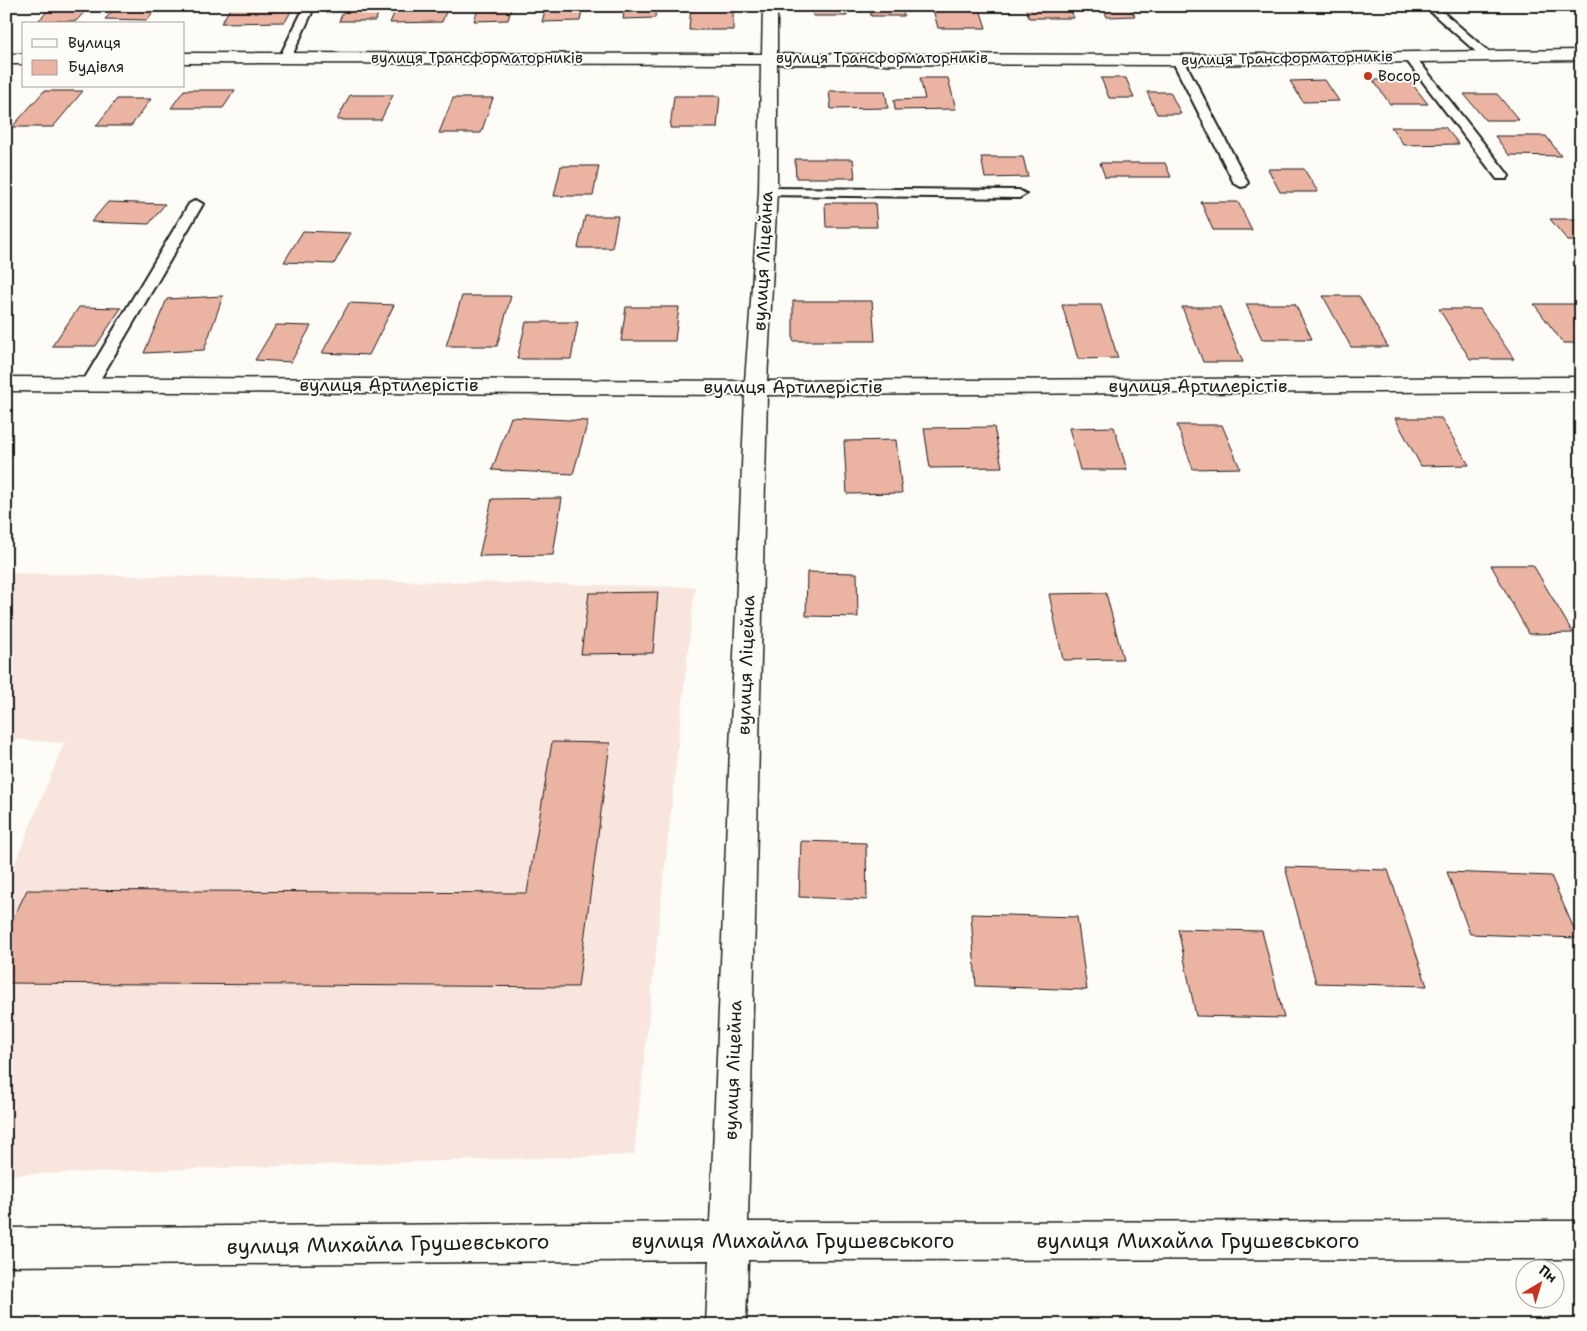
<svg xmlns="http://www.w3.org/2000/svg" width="1587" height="1331" font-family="'Shantell Sans',sans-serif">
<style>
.built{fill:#f8e6de}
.building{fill:#ebb3a2;stroke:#1c1c1c}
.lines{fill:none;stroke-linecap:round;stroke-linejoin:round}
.lane-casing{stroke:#1c1c1c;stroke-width:4}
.street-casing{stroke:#1c1c1c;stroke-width:3}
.lane{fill:#fdfcf7;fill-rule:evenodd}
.street{fill:#fdfcf7;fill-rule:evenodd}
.poi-dot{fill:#c8321e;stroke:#fdfcf7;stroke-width:2}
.labels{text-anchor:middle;stroke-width:4;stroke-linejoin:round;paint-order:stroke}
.far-street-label{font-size:15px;fill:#1c1c1c;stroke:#fdfcf7}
.far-poi-label{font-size:15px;fill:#1c1c1c;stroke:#fdfcf7;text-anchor:start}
.street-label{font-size:18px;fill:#1c1c1c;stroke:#fdfcf7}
.near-street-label{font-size:21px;fill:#1c1c1c;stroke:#fdfcf7}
</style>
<rect width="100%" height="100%" fill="#fdfcf7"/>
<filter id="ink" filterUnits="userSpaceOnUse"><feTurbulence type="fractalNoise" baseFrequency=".02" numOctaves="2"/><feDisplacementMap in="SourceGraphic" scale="10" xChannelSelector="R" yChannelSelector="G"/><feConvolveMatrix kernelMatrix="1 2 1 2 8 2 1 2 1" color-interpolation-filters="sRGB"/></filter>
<g filter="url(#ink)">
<path class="built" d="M6,573L695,587L634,1155L6,1175V885L64,743L6,739Z"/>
<path class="building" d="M53,6H90L76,21H38Z
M117,6H158L147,20L105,19Z
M232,6H294L285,22L221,23Z
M397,6H448L442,22L390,23Z
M479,6H512L508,20L474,21Z
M546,6H583L580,21L542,22Z
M625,6H656L655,18L623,19Z
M691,6H733V30H689Z
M812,6H845L847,16H813Z
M870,6H902L904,16H871Z
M932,6H979L986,28H938Z
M1025,6H1069L1074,18H1029Z
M1102,6H1129L1135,16L1107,17Z
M344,10H380L375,21H339Z
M920,78H948L956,109L895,110L894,100L925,99Z
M1101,78H1126L1134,98H1109Z
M1325,80L1339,101L1303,102L1290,81Z
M1373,80H1409L1428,104H1390Z
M184,90H235L223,108H171Z
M44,91H83L53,127H12Z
M829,91H885L888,108L831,109Z
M1147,92H1170L1181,114H1157Z
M1464,94H1497L1519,120H1485Z
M350,95H393L381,120H337Z
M674,96H720L717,128H670Z
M453,98H493L481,133H439Z
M117,99H151L131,126H96Z
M1391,127H1445L1459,144L1404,145Z
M1495,136H1546L1561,156L1509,155Z
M981,157H1023L1028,177L985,178Z
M795,159H853L855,178H796Z
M1100,163H1165L1171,177H1105Z
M561,166H599L593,196H554Z
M1268,169H1304L1318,192H1280Z
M108,202L165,204L149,224L91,222Z
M1201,202H1238L1252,230H1213Z
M825,203H875L877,227H826Z
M585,216H618L612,248H578Z
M1550,219H1581V241H1568Z
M303,231L351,233L334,264L284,262Z
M223,296L204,350L144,353L167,299Z
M462,296H511L497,346H446Z
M1323,296H1359L1388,347H1351Z
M793,301H872L875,341H793Z
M349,303L394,305L369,355L322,353Z
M1246,304H1295L1312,339H1262Z
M1534,304H1580L1581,343H1563Z
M1062,305H1101L1118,358L1078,359Z
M79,307L121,308L96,346H52Z
M626,307H679L675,341H621Z
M1182,307H1220L1243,362H1203Z
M1439,309H1480L1514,359H1470Z
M526,322H578L571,359H517Z
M276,325L311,326L291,362L255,360Z
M511,417L588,421L573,474L492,470Z
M1395,418H1441L1469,465L1421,466Z
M1177,425H1222L1240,468L1193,469Z
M994,427L1002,467L930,468L924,428Z
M1114,427L1127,470H1080L1069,428Z
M896,440L902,493L847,494L844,441Z
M562,498L553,555L479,556L492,499Z
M1491,565H1533L1573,633L1529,634Z
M807,572L857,573L858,617L806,616Z
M658,592L653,653L581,654L589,593Z
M1106,593L1123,659L1063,660L1049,594Z
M552,742L610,743L578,987L6,983V933L27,890L527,893Z
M801,841L866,843L867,900L799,897Z
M1285,867L1388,870L1427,986L1316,983Z
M1447,872L1551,876L1578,938L1470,934Z
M971,914L1077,917L1087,990L976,986Z
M1178,929L1262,931L1284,1018L1196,1016Z"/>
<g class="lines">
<defs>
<path id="lane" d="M305,6H315L291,58L285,61L281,60L279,58Z
M1424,6H1436L1490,53L1492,55L1490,57H1482Z
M1410,54L1414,55L1507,173L1509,176L1507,179H1497L1404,57Z
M1178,57L1184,60L1248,183L1246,186L1241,187L1234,183L1172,60Z
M768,188L1019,190L1026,194L1019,198L763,195L761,192Z
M196,200L203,204L98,383L96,387H84L82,383L189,204Z"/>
<path id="street" d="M763,6H777V54L1178,55L1581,50V60L1178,65L777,64V192L767,381L1581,377V391L767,395L748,1222L1581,1221V1259L748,1260L746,1325H706L709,1260L6,1266V1228L710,1222L745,395L6,391V377L745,381L759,192L761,64L184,63V53L762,54Z
M6,54H24V64H6Z"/>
</defs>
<use href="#lane" class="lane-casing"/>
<use href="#street" class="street-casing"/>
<use href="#lane" class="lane"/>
<use href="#street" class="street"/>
</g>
</g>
<circle class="poi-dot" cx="1368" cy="76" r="5"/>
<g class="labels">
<g class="far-street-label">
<text x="477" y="63">вулиця Трансформаторників</text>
<text x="882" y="63">вулиця Трансформаторників</text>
<text transform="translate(1287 58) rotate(-1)" y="5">вулиця Трансформаторників</text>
</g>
<g class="far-poi-label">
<text x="1378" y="81">Восор</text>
</g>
<g class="street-label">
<text transform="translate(763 261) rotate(-87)" y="6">вулиця Ліцейна</text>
<text x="389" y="391">вулиця Артилерістів</text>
<text x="1198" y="392">вулиця Артилерістів</text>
<text x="793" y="393">вулиця Артилерістів</text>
<text transform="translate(746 665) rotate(-88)" y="6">вулиця Ліцейна</text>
<text transform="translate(733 1070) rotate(-88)" y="6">вулиця Ліцейна</text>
</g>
<g class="near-street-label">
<text x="793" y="1248">вулиця Михайла Грушевського</text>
<text x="1198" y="1248">вулиця Михайла Грушевського</text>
<text transform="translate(388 1244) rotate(-1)" y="7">вулиця Михайла Грушевського</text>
</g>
</g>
<rect width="1587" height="1331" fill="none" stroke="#fdfcf7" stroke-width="25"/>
<rect x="12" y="12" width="1562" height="1306" fill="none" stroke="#1c1c1c" stroke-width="2" filter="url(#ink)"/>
<rect x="22" y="22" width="162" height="65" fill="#fdfcf7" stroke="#a3a29f"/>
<rect x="32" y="39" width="25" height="8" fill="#fdfcf7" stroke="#a3a29f"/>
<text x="68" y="48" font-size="15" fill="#1c1c1c">Вулиця</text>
<rect x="32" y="60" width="25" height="15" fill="#ebb3a2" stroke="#a3a29f"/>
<text x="68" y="72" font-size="15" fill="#1c1c1c">Будівля</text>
<g transform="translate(1540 1284) rotate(38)"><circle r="24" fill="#fdfcf7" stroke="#a3a29f"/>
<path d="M0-4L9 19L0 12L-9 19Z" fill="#c8321e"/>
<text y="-8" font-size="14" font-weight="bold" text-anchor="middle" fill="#1c1c1c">Пн</text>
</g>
</svg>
